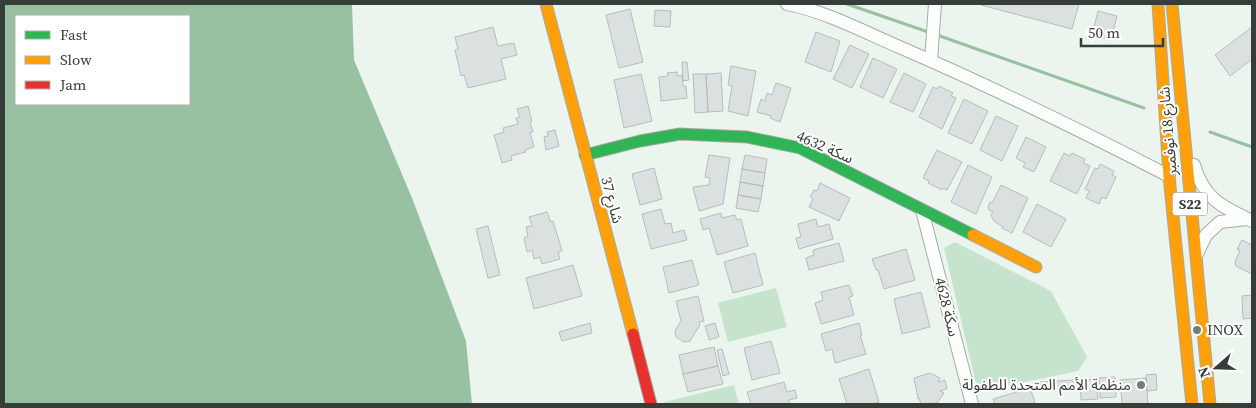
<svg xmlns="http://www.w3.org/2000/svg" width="1256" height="408" font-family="'Source Serif 4','Noto Sans Arabic',serif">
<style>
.green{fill:#c6e4cd}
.water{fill:#98c1a2;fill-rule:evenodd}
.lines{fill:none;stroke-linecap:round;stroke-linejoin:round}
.stream{stroke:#98c1a2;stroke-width:3}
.building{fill:#dbe0e1;stroke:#b7bcbc}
.street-casing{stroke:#a5aca7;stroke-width:14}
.fast-casing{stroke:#a5aca7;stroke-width:13}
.slow-casing{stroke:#a5aca7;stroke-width:13}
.jam-casing{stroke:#a5aca7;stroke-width:13}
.street{stroke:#fcfefc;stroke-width:12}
.fast{stroke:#30b455;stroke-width:11}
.slow{stroke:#ff9f0a;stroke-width:11}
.jam{stroke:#e5322d;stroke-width:11}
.poi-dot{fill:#767d77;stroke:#fff;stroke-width:2}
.labels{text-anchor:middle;stroke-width:4;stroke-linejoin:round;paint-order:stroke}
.shield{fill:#fff;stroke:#737774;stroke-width:1}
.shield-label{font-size:14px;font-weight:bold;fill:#373d38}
.street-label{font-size:15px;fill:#373d38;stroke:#fff}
.poi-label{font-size:15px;fill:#373d38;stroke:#fff;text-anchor:start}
</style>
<rect width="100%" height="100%" fill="#ebf5ed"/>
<path class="green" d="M955,242L1051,291L1087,357L1078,371L978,392L944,248Z
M776,288L787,327L728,342L718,303Z
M734,385L739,404H664V402Z"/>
<path class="water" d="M4,4H352L354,60L412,198L466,341L472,404H4ZM16,16H189V104H16Z"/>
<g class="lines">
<path class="stream" d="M847,4L931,33
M937,35L1144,108
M1210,132L1252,147"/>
</g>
<path class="building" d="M982,4H1079L1072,29L981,5Z
M630,9L643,62L619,68L606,15Z
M655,10L671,11L670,27L654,26Z
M1098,11L1117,16L1111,40L1092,35Z
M493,27L498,46L514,43L517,55L501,59L506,79L468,88L464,75L461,76L455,50L458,49L455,37Z
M1252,27V63L1251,60L1230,76L1215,55Z
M816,32L840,41L831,72L805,62Z
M850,45L869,54L852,88L833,79Z
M873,58L897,69L883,98L860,87Z
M682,62H687L689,80L683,81Z
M731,66L756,71L748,116L728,111L732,86L728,85Z
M677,72V76L682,75L683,86H686L687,98L661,101L659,77L668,76L667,73Z
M721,73L723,111L708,112L706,74Z
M904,73L926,84L913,112L890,102Z
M641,74L652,121L624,128L614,80Z
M693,74H706L708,112L695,113Z
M776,83L791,88L780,122L770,118L771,116L757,112L761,99L765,101L767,93L772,95Z
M939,86L953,93L951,96L956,98L942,129L919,117L933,87L937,89Z
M964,99L988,111L972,144L948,133Z
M528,106L532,121L530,122L533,132H530L534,147L525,150L526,152L511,156L512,160L502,163L494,135L504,132L503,128L518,124L516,118L520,117L517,109Z
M996,116L1018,126L1002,161L980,150Z
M555,130L559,146L546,150L544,137L548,136L547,132Z
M1026,137L1046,147L1034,172L1023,167L1025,163L1016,158Z
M937,150L962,162L947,190L943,188L942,190L928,183L929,181L923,178Z
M1064,153L1070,156L1072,153L1085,159L1083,163L1090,166L1077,194L1050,181Z
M709,155L730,158L723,204L699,211L693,187L709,185L710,178L705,177Z
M745,155L767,159L765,173L742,169Z
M1100,164L1114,171L1112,175L1116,177L1106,199L1102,197L1099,204L1086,198L1089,191L1085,189L1095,168L1098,169Z
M968,165L992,177L976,214L951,202Z
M654,168L662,199L640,205L632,174Z
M742,169L765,173L763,186L740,182Z
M740,182L763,186L761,199L738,195Z
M820,183L850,198L839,221L809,207L813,199L810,197L814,190L817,191Z
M1001,185L1028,198L1012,233L1002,228L1003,227L994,221L991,215L993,212L989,210L988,207L990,202L992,203Z
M738,195L761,199L758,212L736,208Z
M1037,204L1066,219L1051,247L1023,232Z
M661,209L665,224L671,223L673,233L684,230L687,240L651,249L642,214Z
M547,212L550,221H553L562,251L558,252L560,259L542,264L540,257L534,259L532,250L527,252L524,238L528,236L526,227L532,226L529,217Z
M721,213L722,218L735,215L737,220L741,219L748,246L717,255L709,228L703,230L700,219Z
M816,219L818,227L829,224L833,239L799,249L796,238L801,237L798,224Z
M488,226L500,275L488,278L476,229Z
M1242,240L1252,245V274L1236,266L1235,262L1240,250L1237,249Z
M839,243L844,261L809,270L806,258L814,255L813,250Z
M906,249L915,280L884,289L878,270H876L872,259Z
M755,253L763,285L733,293L724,262Z
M692,260L699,285L669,293L663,267Z
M573,265L582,296L534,309L526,278Z
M849,285L853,296L849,297L854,315L821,324L815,303L823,300L821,292Z
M921,292L930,327L902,334L894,299Z
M1252,295V318L1243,319L1242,296Z
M698,296L704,321L699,322L700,325L690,341L684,342L676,337L675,331L681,321L676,301Z
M590,323L592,333L562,341L559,332Z
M715,323L719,337L709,340L705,326Z
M859,323L862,335H860L866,354L835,363L832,349L826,351L821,334Z
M771,341L780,373L752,380L744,348Z
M714,347L718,366L683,374L679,355Z
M722,349L729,374L723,376L717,350Z
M718,366L723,384L688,392L683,374Z
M869,369L879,402L872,404H847L839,379Z
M930,373L940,378L938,382L945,380L947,389L940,391L944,393L937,403L921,404L919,398L918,399L914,378Z
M1156,374L1157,390L1147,391L1146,375Z
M1115,377L1116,397L1100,398L1099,378Z
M1146,378L1148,404H1122L1120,380Z
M1096,379L1098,399L1081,400L1080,380Z
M1073,380V388L1041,390L1040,382Z
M784,382L787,392L795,390L797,398L789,400L790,404H751L747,392Z
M1030,388L1035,402L1031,404H995L993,399Z"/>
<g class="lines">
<defs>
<path id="street" d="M787,4C828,12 866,33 904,49C994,88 1082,131 1169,176
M931,61L935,4
M1194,165C1204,199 1222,207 1252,221
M922,210L972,404
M1197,254L1206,235L1220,222L1247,219"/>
<path id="fast" d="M585,155L640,141L680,134L747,137L800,148L973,235"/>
<path id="slow" d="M546,4L633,334
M1158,4L1169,176L1192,404
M1172,4L1210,404
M973,235L1036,267"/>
<path id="jam" d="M633,334L651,404"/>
</defs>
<use href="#street" class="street-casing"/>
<use href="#fast" class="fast-casing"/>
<use href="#slow" class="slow-casing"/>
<use href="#jam" class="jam-casing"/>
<use href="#street" class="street"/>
<use href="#fast" class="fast"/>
<use href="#slow" class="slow"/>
<use href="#jam" class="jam"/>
</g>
<g class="poi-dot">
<circle cx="1197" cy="330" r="5"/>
<circle cx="1141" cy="385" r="5"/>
</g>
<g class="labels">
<rect class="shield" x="1172.5" y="192.5" width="35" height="23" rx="4"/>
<g class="shield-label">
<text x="1190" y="209">S22</text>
</g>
<g class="street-label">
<text transform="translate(1168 131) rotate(-95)" y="5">شارع 18 نوفمبر</text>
<text transform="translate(825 147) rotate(24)" y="5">سكة 4632</text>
<text transform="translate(612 200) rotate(75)" y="5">شارع 37</text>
<text transform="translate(947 307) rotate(76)" y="5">سكة 4628</text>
</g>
<g class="poi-label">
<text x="1207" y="335">INOX</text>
<text x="1131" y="390" text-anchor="end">منظمة الأمم المتحدة للطفولة</text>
</g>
</g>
<rect width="1256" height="408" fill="none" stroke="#373d38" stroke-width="10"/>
<rect x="15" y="15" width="175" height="90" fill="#ffffff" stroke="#afb1af"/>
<rect x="25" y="31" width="25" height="8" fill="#30b455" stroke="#afb1af"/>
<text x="60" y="40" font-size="15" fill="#373d38">Fast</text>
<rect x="25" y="56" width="25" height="8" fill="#ff9f0a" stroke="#afb1af"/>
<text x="60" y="65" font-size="15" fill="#373d38">Slow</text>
<rect x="25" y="81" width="25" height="8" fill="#e5322d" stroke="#afb1af"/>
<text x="60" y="90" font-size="15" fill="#373d38">Jam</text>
<g transform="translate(1216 368) rotate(250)" stroke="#ffffff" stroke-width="4" paint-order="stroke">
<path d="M0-4L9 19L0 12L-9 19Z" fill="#373d38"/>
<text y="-8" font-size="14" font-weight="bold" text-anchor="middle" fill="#373d38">N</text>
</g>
<path d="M1081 38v8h82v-8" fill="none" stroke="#373d38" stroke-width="2.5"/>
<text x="1088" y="38" font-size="15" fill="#373d38" stroke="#ffffff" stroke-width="4" paint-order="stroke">50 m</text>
</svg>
